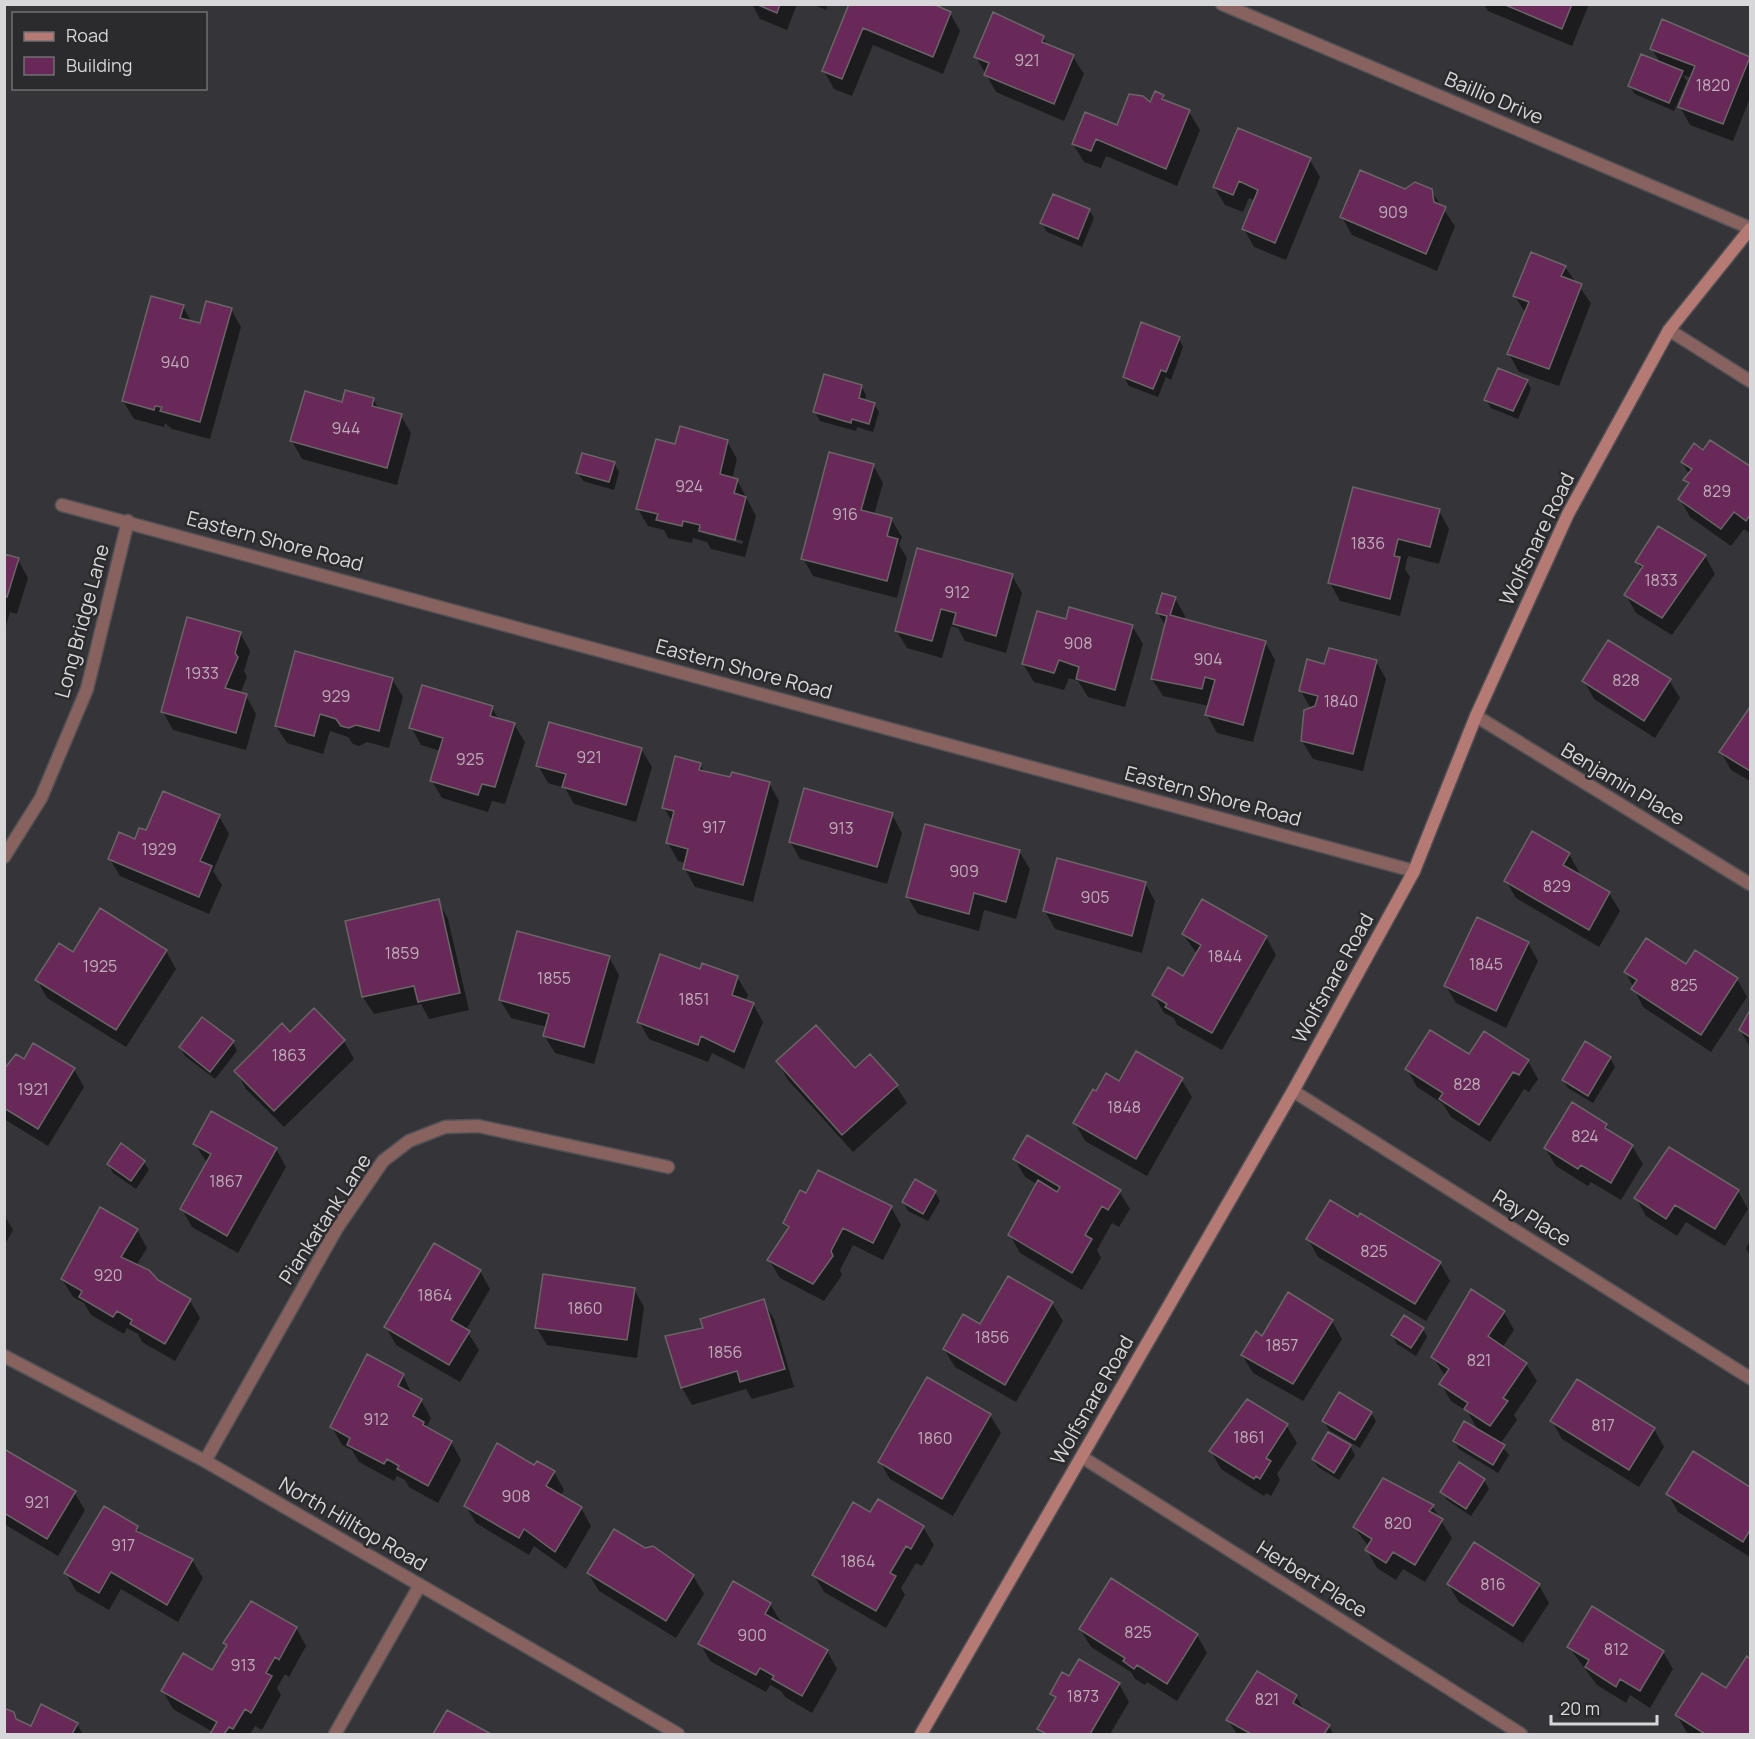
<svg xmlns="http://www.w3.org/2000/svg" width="1755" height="1739" font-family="Manrope,sans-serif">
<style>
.shadow{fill:#0007;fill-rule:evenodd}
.building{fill:#692958;stroke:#696567;stroke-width:1.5}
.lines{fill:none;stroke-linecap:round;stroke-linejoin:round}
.street-casing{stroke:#525155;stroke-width:15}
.secondary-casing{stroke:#525155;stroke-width:15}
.street{stroke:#87625e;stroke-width:12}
.secondary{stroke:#b57a74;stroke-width:12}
.labels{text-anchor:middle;stroke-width:5;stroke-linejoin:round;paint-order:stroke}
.number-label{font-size:16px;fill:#bcacb9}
.street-label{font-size:20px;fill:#d7d7d9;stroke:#2b2a2d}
</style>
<rect width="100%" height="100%" fill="#353438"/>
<path class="shadow" d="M752,4H797L787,30L760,19Z
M812,4H828L826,10Z
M851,4L950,13L960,31L943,74L873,45L852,96L834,89L824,71Z
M1484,4H1589L1572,46L1488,11Z
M1043,37L1048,46L1073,57L1084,74L1064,121L996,92L976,57Z
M1652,49L1749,59L1750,98L1733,141L1690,125L1680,107L1692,78L1683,75L1687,81L1674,111L1635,94L1630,86L1661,64Z
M1163,96L1166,102L1189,112L1200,130L1177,186L1106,156L1101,168L1084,162L1073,144L1118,127Z
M1310,160L1320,177L1286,260L1254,247L1244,229L1255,201L1249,198L1243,212L1225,205L1214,187Z
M1405,191H1431L1455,226L1437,271L1352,235L1342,217Z
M1089,210L1094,218L1082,247L1047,232L1042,223Z
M1565,267L1591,303L1559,386L1519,372L1509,354L1526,314L1515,296Z
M183,307L192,323L201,325L231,309L241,327L210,439L172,429L165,423L164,427L134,419L123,401Z
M1179,339L1183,347L1171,380L1166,377L1158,397L1129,386L1124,377Z
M1527,381L1531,389L1518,419L1491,408L1486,400Z
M861,386L866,395L865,401L874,404L879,412L873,432L857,427L856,431L820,421L815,412Z
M373,399L379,409L401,416L411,433L397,485L302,459L292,441Z
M727,441L737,459L732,479L737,480L756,516L745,557L711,549L707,542L693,538L692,543L668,538L664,530L648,526L638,509L676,446ZM703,530L743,541L742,544L703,533Z
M1704,452L1750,468V533L1744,529L1731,546L1690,517L1680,499L1689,487L1685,480L1689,474L1682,462Z
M614,463L619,472L614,490L583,481L578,473Z
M873,465L883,483L874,515L891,519L902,537L899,545L907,558L897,598L813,576L803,558Z
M1439,511L1449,529L1439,564L1408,556L1405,569L1410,577L1400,616L1340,601L1330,583Z
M918,550L1012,576L1022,593L1006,653L965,641L958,628L951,626L942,658L907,648L896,630Z
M4,556L18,560L28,578L17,614L10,612L6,626Z
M1705,556L1715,574L1672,635L1636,613L1626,595L1642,570L1637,562Z
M1175,598L1185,616L1184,620L1265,642L1275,660L1253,742L1217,733L1207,715L1209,706L1163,696L1152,679L1166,627L1158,613Z
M1067,621L1132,626L1143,644L1125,707L1088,697L1078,681L1069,678L1064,690L1034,682L1023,664Z
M240,633L250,651L244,671L247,677L240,694L246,696L256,714L246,750L173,730L163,712Z
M1376,661L1386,679L1363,771L1313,759L1302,741L1311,709L1301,691L1325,666Z
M392,679L403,697L389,748L367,742L359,746L353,744L348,737L330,731L323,754L287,743L276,726Z
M1669,680L1680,698L1655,738L1594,699L1584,681Z
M492,708L499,720L514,724L525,742L505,804L492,801L488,812L442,798L432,781L441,751L421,745L411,727Z
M1750,709V781L1731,770L1721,752Z
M641,749L652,767L636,822L574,804L565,788L548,783L538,765Z
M700,765L705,773L769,783L779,801L753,902L695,887L685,869L686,863L678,861L668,843L673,823L664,808Z
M892,815L902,833L887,884L800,859L790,841Z
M219,816L229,834L213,871L222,885L209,914L120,876L110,859L147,832Z
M1019,851L1030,869L1016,919L984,910L979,931L918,914L907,896Z
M1569,854L1579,872L1577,875L1609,893L1620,911L1599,947L1516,898L1506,881Z
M1145,883L1155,901L1142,953L1055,929L1045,911Z
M438,901L448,919L469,1010L429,1019L421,1004L374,1014L363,997Z
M1183,934L1266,937L1276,955L1222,1050L1177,1025L1174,1018L1164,1013L1154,995L1184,978L1197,954Z
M1528,943L1538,961L1506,1028L1456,1003L1446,986Z
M166,951L176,969L126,1047L47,998L37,980L73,954Z
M609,957L619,975L594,1064L555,1053L544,1035L547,1027L511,1018L500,1000Z
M1686,966L1737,979L1747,997L1711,1052L1643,1007L1626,972Z
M701,971L737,977L748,995L745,1002L753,1004L763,1022L744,1069L712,1053L708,1062L649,1039L639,1021Z
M1750,1013V1047L1740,1030Z
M290,1034L344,1041L354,1059L284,1127L246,1089L236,1071Z
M233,1042L237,1051L215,1079L185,1056L180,1047Z
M1469,1056L1528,1061L1538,1079L1529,1092L1524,1089L1490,1142L1451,1117L1443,1104L1417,1087L1407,1069Z
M1610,1058L1615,1067L1593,1103L1568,1088L1563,1080Z
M778,1062L855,1070L896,1086L907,1103L853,1152L788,1080Z
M74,1069L84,1087L48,1146L4,1119V1071Z
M1181,1079L1192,1097L1147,1176L1085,1141L1075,1123L1120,1083Z
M1606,1125L1611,1133L1632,1146L1643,1164L1621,1200L1591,1182L1588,1186L1556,1166L1545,1148Z
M195,1144L276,1149L286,1167L238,1253L192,1227L182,1209L207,1163Z
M1015,1159L1119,1191L1130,1209L1119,1227L1112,1223L1097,1250L1101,1258L1082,1290L1020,1253L1010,1235L1037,1184L1025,1177Z
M144,1162L149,1170L136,1189L113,1173L109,1164Z
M1738,1191L1748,1209L1725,1246L1686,1222L1677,1236L1646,1216L1636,1198Z
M935,1192L940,1201L928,1221L908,1211L903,1202Z
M807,1195L891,1207L901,1225L883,1260L853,1245L840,1270L842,1275L824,1301L780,1278L769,1260L788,1230L784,1223Z
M4,1215L13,1230L4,1246Z
M137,1230L147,1248L136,1266L190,1301L200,1318L175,1361L142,1342L138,1334L127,1328L124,1334L91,1315L84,1303L73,1297L62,1279Z
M1308,1239L1440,1263L1450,1281L1426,1321L1318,1257Z
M1750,1242V1256L1746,1248Z
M480,1271L490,1289L466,1330L479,1350L460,1382L396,1345L386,1327Z
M1008,1278L1052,1303L1063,1321L1016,1402L955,1367L944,1349L980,1326Z
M634,1289L644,1307L637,1358L547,1345L536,1327Z
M763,1301L774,1319L794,1387L752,1399L746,1389L692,1405L682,1388Z
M1504,1312L1514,1330L1502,1348L1526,1364L1537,1381L1514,1415L1517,1420L1500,1444L1509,1455L1498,1473L1459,1449L1454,1441L1478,1431L1468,1412L1451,1401L1441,1384L1445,1376L1433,1357Z
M1332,1321L1342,1339L1303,1401L1253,1373L1242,1355L1263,1338Z
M1423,1329L1427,1337L1416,1356L1397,1344L1392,1335Z
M403,1375L412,1395L421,1400L431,1418L426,1428L451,1442L461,1460L438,1503L409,1487L405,1480L397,1476L394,1481L359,1462L352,1450L342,1445L332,1427Z
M927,1379L990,1415L1001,1433L953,1516L890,1479L880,1462Z
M1371,1413L1376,1421L1360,1448L1329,1430L1324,1421Z
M1552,1421L1654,1429L1664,1447L1639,1487L1562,1439Z
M1286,1425L1297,1443L1277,1474L1280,1480L1271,1496L1266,1493L1264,1496L1221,1469L1211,1451Z
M1350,1446L1355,1455L1339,1480L1318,1467L1313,1459Z
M4,1451L74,1492L85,1510L58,1556L4,1524Z
M1693,1453L1750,1489V1557L1678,1512L1668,1494Z
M535,1467L554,1472L564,1490L560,1496L581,1508L591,1526L566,1569L534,1546L529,1555L476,1523L466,1506Z
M1484,1480L1489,1489L1471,1516L1447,1500L1442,1492Z
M1432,1506L1452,1538L1425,1582L1403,1569L1396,1580L1377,1568L1367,1550L1369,1547L1354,1527Z
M871,1514L923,1527L934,1545L922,1566L916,1563L901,1588L905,1595L886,1628L824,1592L814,1575Z
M137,1527L142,1536L192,1560L203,1578L178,1622L121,1589L109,1610L76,1591L66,1573Z
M588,1573L693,1576L704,1594L676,1638L599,1591Z
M1448,1584L1539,1585L1549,1603L1523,1643L1459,1602Z
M770,1604L781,1622L779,1624L827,1651L837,1669L812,1713L785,1697L781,1691L770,1685L766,1692L710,1661L700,1643Z
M296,1628L306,1646L289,1677L285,1674L277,1688L281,1695L262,1730L255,1726L250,1734H212L213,1732L173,1709L163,1691L213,1672L227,1648L225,1644Z
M1080,1629L1197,1635L1207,1653L1177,1701L1147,1682L1145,1685L1135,1679L1131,1672L1091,1647Z
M1569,1647L1663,1652L1673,1669L1650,1708L1630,1695L1626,1703L1597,1685Z
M1747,1658L1750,1660V1734L1687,1733L1677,1715L1726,1690Z
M1069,1678L1119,1684L1129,1702L1110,1734H1042L1039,1730L1056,1700L1052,1694Z
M1296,1696L1305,1712L1329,1726L1333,1734H1237L1228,1720Z
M4,1710L13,1713L18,1721L31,1728L77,1724L83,1734H4Z
M447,1712L488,1734H435Z"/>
<path class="building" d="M756,4H780L777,13Z
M849,4H933L951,12L933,57L863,28L842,79L822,71Z
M1503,4H1572L1562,29Z
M993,12L1044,36L1042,42L1074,55L1054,104L984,75L989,63L974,57Z
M1662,19L1750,57L1723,124L1678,107L1695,66L1650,49Z
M1641,54L1683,71L1669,103L1628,86Z
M1155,91L1164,95L1162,99L1190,110L1166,169L1096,139L1091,151L1072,144L1085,112L1117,125L1129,94L1143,96L1150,102Z
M1238,128L1311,158L1275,243L1242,229L1258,190L1239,181L1233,195L1213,187Z
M1360,170L1405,189L1415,182L1432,189L1434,202L1446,207L1426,254L1340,217Z
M1053,194L1090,209L1078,239L1040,223Z
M1531,252L1566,266L1561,276L1582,284L1549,369L1507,354L1529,302L1513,296Z
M151,296L184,305L180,318L200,323L206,301L232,308L200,422L160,411L162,407L155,406L154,410L122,401Z
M1141,322L1180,337L1166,372L1161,370L1153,389L1123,377Z
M1498,368L1528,380L1513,411L1484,400Z
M824,374L862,385L859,398L875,403L869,424L852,419L851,423L813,412Z
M345,390L374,398L372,406L402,414L387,468L290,441L305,391L342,402Z
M680,426L728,440L720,474L738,479L734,493L746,497L735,540L699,531L700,525L683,521L682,526L656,520L658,514L636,509L656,439L675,444Z
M1710,440L1750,466V515L1746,521L1734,512L1721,529L1678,499L1689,483L1683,480L1692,469L1681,462L1694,443L1703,450Z
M829,452L874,464L861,510L892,518L887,536L898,539L887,581L801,559Z
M582,453L615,462L609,482L576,473Z
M1353,487L1440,509L1430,547L1398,539L1394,556L1400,557L1390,599L1328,583Z
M1658,526L1706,555L1662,618L1624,595L1643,566L1635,562Z
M917,548L1013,574L996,636L953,624L956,613L941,609L932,641L895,631Z
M4,554L19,558L7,597H4Z
M1162,593L1176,597L1170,615L1266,641L1243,725L1205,715L1215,680L1205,677L1202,689L1151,679L1167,616L1156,613Z
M1069,607L1133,625L1115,690L1076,679L1079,667L1059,660L1054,673L1022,664L1037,611L1066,619Z
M187,617L241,632L235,653L238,657L225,688L247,694L236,733L161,712Z
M1608,640L1671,679L1644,721L1582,681Z
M1329,648L1377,660L1353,754L1301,741L1304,710L1315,706L1318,696L1299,691L1307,659L1324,664Z
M295,651L393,678L379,731L356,725L349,728L341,726L336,719L320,714L314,736L275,726Z
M422,685L493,706L490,716L515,723L495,787L482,784L478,795L430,781L443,738L409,728Z
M1750,707V771L1719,752Z
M549,722L642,748L626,805L562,787L566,774L536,766Z
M675,756L701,763L699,770L730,777L732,772L770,782L743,885L683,869L688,849L666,843L674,811L662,808Z
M804,788L893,813L877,867L789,842Z
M163,791L220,815L200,861L212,866L199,897L108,859L119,832L135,839L139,828L146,830Z
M925,824L1020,850L1006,902L974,893L969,914L906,897Z
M1532,831L1570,853L1563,865L1610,892L1589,930L1504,881Z
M1057,858L1146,882L1132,936L1043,911Z
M439,899L460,993L418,1002L414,986L362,997L345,921Z
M1202,899L1267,936L1212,1033L1165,1007L1167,1004L1152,995L1168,967L1183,976L1201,945L1182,934Z
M100,908L167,950L116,1030L35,980L59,943L73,952Z
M1477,917L1529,942L1496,1011L1444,986Z
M517,931L610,956L584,1047L543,1036L549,1014L499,1000Z
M1646,938L1686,964L1695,950L1738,978L1701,1035L1631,989L1637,980L1624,972Z
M660,954L700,969L702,963L738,976L732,995L754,1003L734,1052L701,1036L698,1045L637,1022Z
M314,1008L345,1040L274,1111L234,1071L282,1023L290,1032Z
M1750,1010V1037L1739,1030Z
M202,1017L234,1041L210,1072L179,1047Z
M816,1025L855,1068L870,1054L898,1085L842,1135L776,1061Z
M1430,1030L1469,1054L1484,1031L1529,1060L1519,1075L1513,1072L1479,1125L1439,1099L1443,1093L1405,1069Z
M1585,1041L1611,1057L1588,1096L1562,1080Z
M33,1043L75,1068L38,1129L4,1108V1069L16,1054L24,1059Z
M1136,1051L1183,1078L1136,1159L1073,1123L1093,1089L1096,1091L1106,1073L1119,1081Z
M1572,1102L1607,1124L1605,1128L1633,1145L1611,1183L1581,1165L1578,1169L1544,1148Z
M211,1111L277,1148L227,1236L180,1209L211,1154L193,1144Z
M1027,1135L1121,1190L1108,1210L1102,1206L1085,1235L1092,1239L1072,1273L1008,1235L1038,1180L1057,1192L1060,1187L1013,1159Z
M121,1143L145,1161L131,1181L107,1164Z
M1669,1147L1739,1190L1715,1229L1675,1205L1666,1219L1634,1198Z
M818,1170L892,1206L873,1243L843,1228L831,1251L833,1256L813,1284L767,1260L789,1227L783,1223L800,1190L806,1193Z
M915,1179L936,1191L923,1214L902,1202Z
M1330,1200L1358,1217L1360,1213L1441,1262L1415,1304L1306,1239Z
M100,1207L138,1229L121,1257L149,1270L158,1280L191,1299L165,1344L130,1324L132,1320L117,1311L113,1317L79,1297L82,1291L61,1279Z
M434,1243L481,1270L451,1320L470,1331L449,1365L384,1327Z
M543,1274L635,1288L627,1340L535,1328Z
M1008,1276L1053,1302L1005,1385L943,1349L963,1314L980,1324Z
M1471,1289L1505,1311L1488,1336L1527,1363L1503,1398L1508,1401L1490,1426L1464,1409L1468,1403L1439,1384L1449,1369L1431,1357Z
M1288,1292L1333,1320L1293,1384L1241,1355L1256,1331L1262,1336Z
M764,1299L785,1369L740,1382L737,1371L681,1388L665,1336L703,1328L700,1319Z
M1404,1315L1424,1328L1411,1348L1391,1335Z
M367,1354L404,1374L398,1386L422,1399L413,1416L424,1422L423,1425L452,1441L428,1486L397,1469L399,1466L387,1459L384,1464L347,1445L350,1438L330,1427Z
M927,1377L991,1414L942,1499L878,1462Z
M1577,1379L1655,1428L1629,1470L1550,1421Z
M1339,1392L1372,1412L1355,1440L1322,1421Z
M1247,1399L1288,1424L1266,1458L1271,1461L1260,1479L1256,1476L1254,1479L1209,1451Z
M1464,1421L1505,1445L1493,1465L1453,1441Z
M1328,1432L1351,1445L1334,1473L1312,1459Z
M497,1443L534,1465L537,1461L555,1471L546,1486L582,1507L555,1552L524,1529L519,1538L464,1506Z
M4,1449L76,1491L47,1539L4,1513Z
M1693,1451L1750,1487V1530L1743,1542L1666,1494Z
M1459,1462L1485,1479L1466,1509L1440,1492Z
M1383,1478L1434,1505L1429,1511L1443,1519L1415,1565L1393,1552L1386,1563L1365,1550L1372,1539L1353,1527Z
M878,1499L924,1526L911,1549L906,1546L890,1573L896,1576L876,1611L812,1575L853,1502L870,1512Z
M104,1506L138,1526L136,1531L193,1559L167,1605L111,1572L99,1593L64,1573Z
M614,1529L645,1548L653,1546L694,1575L666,1621L587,1573Z
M1474,1542L1540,1584L1513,1626L1447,1584Z
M1111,1578L1198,1634L1167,1684L1137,1665L1134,1669L1123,1661L1125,1658L1079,1629Z
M733,1581L771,1603L765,1614L828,1650L802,1696L772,1679L774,1676L760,1668L756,1675L698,1644Z
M251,1601L297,1627L279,1660L275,1657L266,1673L272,1676L251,1713L245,1709L233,1729L229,1727L224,1734H210L217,1722L161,1691L183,1653L212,1670L227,1645L223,1643Z
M1592,1606L1664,1651L1640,1691L1620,1679L1616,1687L1585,1667L1589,1660L1567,1647Z
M1747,1656L1750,1659V1734H1705L1675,1715L1702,1673L1726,1688Z
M1079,1659L1120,1683L1090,1734H1046L1037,1729L1056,1697L1050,1694L1062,1672L1069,1676Z
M1257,1671L1297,1695L1293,1703L1330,1725L1324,1734H1251L1226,1720Z
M41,1704L78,1723L72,1734H4V1708L14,1712L16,1719L31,1726Z
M447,1710L491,1734H433Z"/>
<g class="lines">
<defs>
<path id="street" d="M1222,4L1750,228
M1669,330L1750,381
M62,505L1414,871
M1476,716L1750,884
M4,857L41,798L87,689L128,521
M1293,1091L1750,1378
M4,1356L205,1461L678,1734
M1082,1457L1521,1734
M205,1461L337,1228L383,1161L409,1141L445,1127L478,1126L668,1167
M335,1734L420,1585"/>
<path id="secondary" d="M921,1734L1293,1091L1414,871L1476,716L1568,514L1669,330L1750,229"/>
</defs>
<use href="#street" class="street-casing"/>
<use href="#secondary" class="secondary-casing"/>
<use href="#street" class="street"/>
<use href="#secondary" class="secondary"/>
</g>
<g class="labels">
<g class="number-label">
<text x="1027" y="66">921</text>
<text x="1713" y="91">1820</text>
<text x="1393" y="218">909</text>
<text x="175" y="368">940</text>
<text x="346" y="434">944</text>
<text x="689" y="492">924</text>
<text x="1717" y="497">829</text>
<text x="845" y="520">916</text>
<text x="1368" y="549">1836</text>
<text x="1661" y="586">1833</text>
<text x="957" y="598">912</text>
<text x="1078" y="649">908</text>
<text x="1208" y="665">904</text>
<text x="202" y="679">1933</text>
<text x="1626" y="686">828</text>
<text x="336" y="702">929</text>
<text x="1341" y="707">1840</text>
<text x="589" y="763">921</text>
<text x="470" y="765">925</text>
<text x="714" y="833">917</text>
<text x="841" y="834">913</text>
<text x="159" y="855">1929</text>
<text x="964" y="877">909</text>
<text x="1557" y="892">829</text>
<text x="1095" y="903">905</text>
<text x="402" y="959">1859</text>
<text x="1225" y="962">1844</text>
<text x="1486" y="970">1845</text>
<text x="100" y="972">1925</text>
<text x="554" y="984">1855</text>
<text x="1684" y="991">825</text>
<text x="694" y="1005">1851</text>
<text x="289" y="1061">1863</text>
<text x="1467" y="1090">828</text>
<text x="33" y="1095">1921</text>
<text x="1124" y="1113">1848</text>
<text x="1585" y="1142">824</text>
<text x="226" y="1187">1867</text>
<text x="1374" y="1257">825</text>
<text x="108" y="1281">920</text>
<text x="435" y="1301">1864</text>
<text x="585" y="1314">1860</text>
<text x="992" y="1343">1856</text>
<text x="1282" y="1351">1857</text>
<text x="725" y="1358">1856</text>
<text x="1479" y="1366">821</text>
<text x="376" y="1425">912</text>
<text x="1603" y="1431">817</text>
<text x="1249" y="1443">1861</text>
<text x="935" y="1444">1860</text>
<text x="516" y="1502">908</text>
<text x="37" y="1508">921</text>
<text x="1398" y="1529">820</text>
<text x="123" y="1551">917</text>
<text x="858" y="1567">1864</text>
<text x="1493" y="1590">816</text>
<text x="1138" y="1638">825</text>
<text x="752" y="1641">900</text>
<text x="1616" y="1655">812</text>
<text x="243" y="1671">913</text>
<text x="1083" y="1702">1873</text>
<text x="1267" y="1705">821</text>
</g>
<g class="street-label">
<text transform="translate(1494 98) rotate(23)" y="7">Baillio Drive</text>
<text transform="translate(1537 539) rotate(-64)" y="7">Wolfsnare Road</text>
<text transform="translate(275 541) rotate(15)" y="7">Eastern Shore Road</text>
<text transform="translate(82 621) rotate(-75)" y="7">Long Bridge Lane</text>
<text transform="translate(744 669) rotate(15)" y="7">Eastern Shore Road</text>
<text transform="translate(1623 784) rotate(31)" y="7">Benjamin Place</text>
<text transform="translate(1213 796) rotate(15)" y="7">Eastern Shore Road</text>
<text transform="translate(1333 978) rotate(-61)" y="7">Wolfsnare Road</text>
<text transform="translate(1532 1218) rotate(32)" y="7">Ray Place</text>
<text transform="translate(325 1219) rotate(-57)" y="7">Piankatank Lane</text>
<text transform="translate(1092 1400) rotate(-60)" y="7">Wolfsnare Road</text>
<text transform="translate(353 1524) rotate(30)" y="7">North Hilltop Road</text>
<text transform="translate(1312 1579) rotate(32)" y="7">Herbert Place</text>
</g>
</g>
<rect width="1755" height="1739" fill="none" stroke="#d7d7d9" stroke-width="12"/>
<rect x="12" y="12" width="195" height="78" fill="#2b2a2d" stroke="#706f72" stroke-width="1.5"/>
<rect x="24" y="32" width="30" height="9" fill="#b57a74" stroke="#706f72" stroke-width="1.5"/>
<text x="66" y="42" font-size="18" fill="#d7d7d9">Road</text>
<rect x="24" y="57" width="30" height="18" fill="#692958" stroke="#706f72" stroke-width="1.5"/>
<text x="66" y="72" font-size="18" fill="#d7d7d9">Building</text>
<path d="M1551 1715v9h106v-9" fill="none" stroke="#d7d7d9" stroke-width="3"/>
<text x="1560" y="1715" font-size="18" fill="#d7d7d9" stroke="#2b2a2d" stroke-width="4.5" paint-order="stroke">20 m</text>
</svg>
